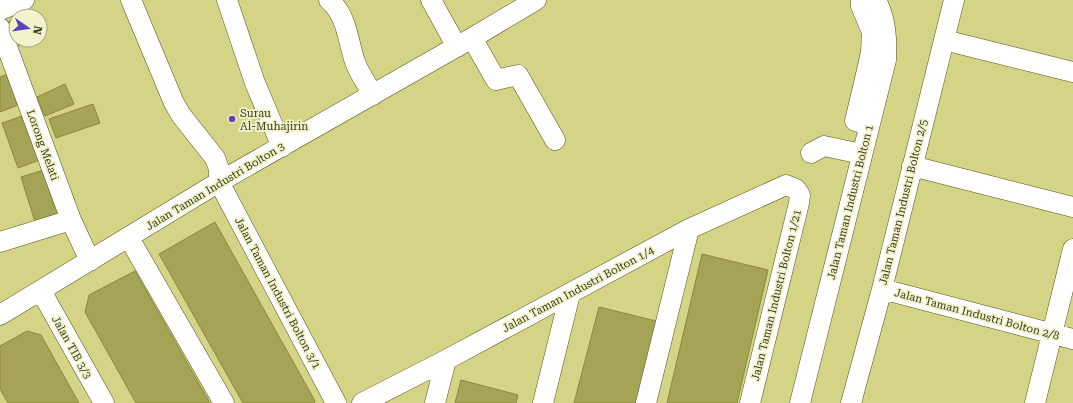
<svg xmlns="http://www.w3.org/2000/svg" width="1073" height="403" font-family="'Roboto Serif',serif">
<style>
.building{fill:#a5a355;stroke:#8b883a}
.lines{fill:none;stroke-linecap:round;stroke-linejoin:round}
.minor-casing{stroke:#555316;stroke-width:21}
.minor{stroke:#fff;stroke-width:20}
.poi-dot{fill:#5c43bb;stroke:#f2f2cc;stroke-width:1.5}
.labels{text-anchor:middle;stroke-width:3.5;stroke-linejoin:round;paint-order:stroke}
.poi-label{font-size:11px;fill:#3b3a19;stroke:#f2f2cc;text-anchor:start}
.street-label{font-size:11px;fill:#3b3a19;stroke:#f2f2cc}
</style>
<rect width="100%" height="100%" fill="#d5d385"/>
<path class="building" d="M16,18V38L9,21Z
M17,40H32L19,46Z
M11,73L21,104L0,112V77Z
M65,84L74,104L45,116L37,97Z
M93,104L100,123L56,138L49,119Z
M25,115L40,160L18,168L2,123Z
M47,169L60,214L35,222L21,177Z
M215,222L315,401L314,403H243L159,254Z
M702,254L768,270L737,403H667Z
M135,271L210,403H136L85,312L89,295Z
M599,307L660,322L639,403H574Z
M27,331L41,335L79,403H8L0,389V346Z
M461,380L518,395L516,403H455Z"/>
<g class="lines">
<defs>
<path id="minor" d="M131,0L174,103L181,115L215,158L219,169V182L336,403
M227,0L255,83L282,147
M329,0C347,15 348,41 355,62C359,73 367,84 373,95
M431,0L457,47
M861,0V6L872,32L871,52L868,66L855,121L869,125
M0,10L24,0
M0,28L71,220L90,261
M472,38L496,80L518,75L555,140
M944,40L1073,72
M811,153L824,146L862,154
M912,166L1073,207
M129,238L224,403
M0,242L71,220
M882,289L1073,339
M41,291L104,403
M0,315L219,182L472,38L536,0
M362,403L446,360L689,229L786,185L796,189L800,195L799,203L750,403
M435,403L446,360
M543,403L570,294
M646,403L689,229
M800,403L886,60C887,39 886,19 876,0
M851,403L882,289L954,0
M1035,403L1073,249"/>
</defs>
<use href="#minor" class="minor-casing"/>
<use href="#minor" class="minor"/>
</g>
<circle class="poi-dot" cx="232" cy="119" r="4"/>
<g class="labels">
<g class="poi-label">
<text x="240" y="117">Surau<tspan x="240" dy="13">Al-Muhajirin</tspan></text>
</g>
<g class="street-label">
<text transform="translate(43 145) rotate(70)" y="4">Lorong Melati</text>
<text transform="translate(215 186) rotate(-31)" y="4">Jalan Taman Industri Bolton 3</text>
<text transform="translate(850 202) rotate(-76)" y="4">Jalan Taman Industri Bolton 1</text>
<text transform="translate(903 202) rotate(-76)" y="4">Jalan Taman Industri Bolton 2/5</text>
<text transform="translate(578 289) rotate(-28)" y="4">Jalan Taman Industri Bolton 1/4</text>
<text transform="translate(278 293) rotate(62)" y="4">Jalan Taman Industri Bolton 3/1</text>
<text transform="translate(776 295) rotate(-76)" y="4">Jalan Taman Industri Bolton 1/21</text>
<text transform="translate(977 314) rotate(15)" y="4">Jalan Taman Industri Bolton 2/8</text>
<text transform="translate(72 347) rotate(61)" y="4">Jalan TIB 3/3</text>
</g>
</g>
<g transform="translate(28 28) rotate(103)"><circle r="19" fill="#f2f2cc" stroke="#a9a884"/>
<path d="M0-3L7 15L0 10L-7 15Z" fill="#5c43bb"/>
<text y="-6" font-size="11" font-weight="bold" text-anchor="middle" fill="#3b3a19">N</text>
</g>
</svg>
